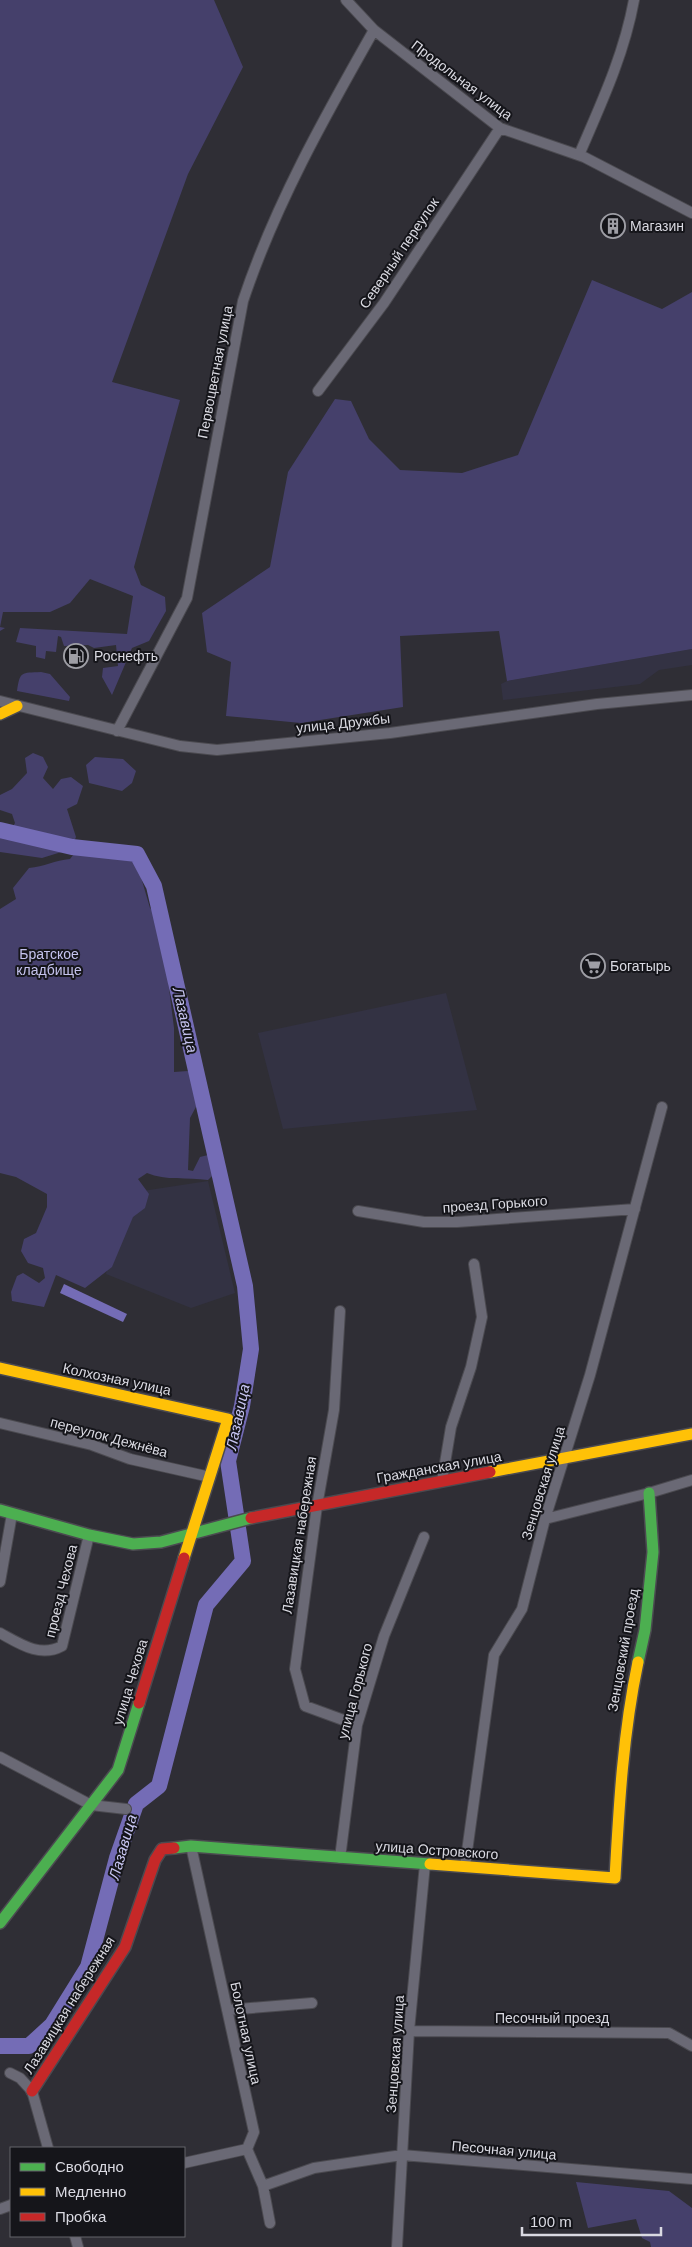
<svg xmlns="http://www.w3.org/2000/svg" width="692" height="2247" font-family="Helvetica,sans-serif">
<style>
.built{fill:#333243}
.green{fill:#45406b}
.water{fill:#746cb6}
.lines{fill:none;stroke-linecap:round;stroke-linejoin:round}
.river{stroke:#746cb6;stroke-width:16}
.street-casing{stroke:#4b4a50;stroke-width:12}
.fast-casing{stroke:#4b4a50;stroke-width:14}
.slow-casing{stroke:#4b4a50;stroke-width:14}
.jam-casing{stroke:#4b4a50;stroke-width:14}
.street{stroke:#6a6975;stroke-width:10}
.fast{stroke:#4caf50;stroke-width:11}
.slow{stroke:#ffc107;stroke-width:11}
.jam{stroke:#c62828;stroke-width:11}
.labels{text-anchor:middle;stroke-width:4;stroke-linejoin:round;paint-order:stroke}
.street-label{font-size:14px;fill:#dadae2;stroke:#15151a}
.poi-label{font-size:14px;fill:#dadae2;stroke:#15151a;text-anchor:start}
.park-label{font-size:14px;fill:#c5c3ee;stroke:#15151a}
.water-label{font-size:15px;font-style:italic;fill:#c7c5f1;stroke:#15151a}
</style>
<rect width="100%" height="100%" fill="#2f2e35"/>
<path class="built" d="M692,649V665L659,670L640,684L503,700L501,684L507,681Z
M446,993L477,1110L283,1129L258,1033Z
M208,1181L235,1293L191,1308L106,1274L123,1194Z"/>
<path class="green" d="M0,0H214L243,67L188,174L112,382L180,400L134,567L141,585L165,597L166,611L149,641L132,648L112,695L102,677L103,668L118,666L116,645L94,648L88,645L64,646L61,637L58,636L56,652L46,651L45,659L36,657V646L16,642L20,628L127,634L133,596L90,579L70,603L50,612H3L0,627L5,628L0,631Z
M592,280L662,309L692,292V649L507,681L499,631L400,636L403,707L301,723L226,716L231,662L207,652L202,613L270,567L288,472L335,399L351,401L369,439L400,470L462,473L518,455Z
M41,672L50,674L70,697L69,701L17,691C20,671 21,673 41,672Z
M33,753L43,757L48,767L43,778L53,789L61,779L71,777L83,786L77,804L67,809L76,837L71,849L42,858L0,852V833L8,835L15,823L12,814L0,810V795L12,789L27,773L25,758Z
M95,757L123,759L136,771L132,783L122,791L89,783L86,765Z
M77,850L89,854L136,860L150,908L160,917L174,1028V1072L188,1071L195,1076L197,1105L190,1118L188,1170L193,1171L200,1157L208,1155L215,1163L214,1174L208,1180C187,1177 166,1181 147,1173L138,1179L149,1194L145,1208L133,1217L112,1267L85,1288L56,1275L44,1307L12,1301L11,1292L17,1276L23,1273L39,1283L45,1278L43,1268L28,1263L21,1251L24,1239L36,1233L47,1207V1194L16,1177L0,1173V909L16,899L13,888L29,868C44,867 55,860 70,859Z
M576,2182L669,2191L692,2208V2247H651L650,2242L642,2238L636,2219L588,2228Z"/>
<path class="water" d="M64,1284L127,1314L123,1322L60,1293Z"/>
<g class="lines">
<path class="river" d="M0,830L72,847L137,854L154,886L245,1286L251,1349L242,1406L228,1461L243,1561L206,1605L159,1786L136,1804L117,1858L88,1967L52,2025L29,2046H0"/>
<defs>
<path id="street" d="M346,0L374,30L500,128L584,157L692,213
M579,155C601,104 624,55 634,0
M318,391L384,303L500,128
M0,701L180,746L217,750L390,733L597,704L692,695
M117,731L187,598L243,301C275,205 324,118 374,30
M358,1211L424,1222H457L635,1209
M340,1311L334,1410L317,1506L295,1669L305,1706L357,1725
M0,1423L92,1445L130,1459L210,1477
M442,1481L451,1427L471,1367L482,1317L474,1264
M545,1519L649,1493L692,1480
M0,1582L12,1514
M0,1633C20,1644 40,1658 62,1646L89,1535
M0,1757L91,1805L126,1809
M191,1846L254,2132L247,2149L263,2186L270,2223
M340,1858L357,1725L384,1636L424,1537
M465,1866L494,1655L522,1609L545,1519L590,1375L662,1107
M227,2010L312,2003
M409,2031L669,2033L692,2046
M10,2073L20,2078L32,2091L48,2148
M184,2163L247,2149
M263,2186L314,2168L402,2155L692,2179
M0,2209L11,2205
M75,2236L78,2247
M397,2247L409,2031L425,1864"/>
<path id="fast" d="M0,1510L89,1535L133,1544L161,1542L251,1518
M638,1662L645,1630L653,1552L649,1493
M174,1848L191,1846L430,1864
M0,1923L118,1770L139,1703"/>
<path id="slow" d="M0,714L17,706
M0,1368L228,1419L184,1558
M490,1472L692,1434
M430,1864L615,1878C619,1805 623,1733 638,1662"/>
<path id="jam" d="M251,1518L490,1472
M139,1703L184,1558
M32,2091L125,1947L155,1860L162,1849L174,1848"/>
</defs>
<use href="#street" class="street-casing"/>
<use href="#fast" class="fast-casing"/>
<use href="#slow" class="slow-casing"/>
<use href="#jam" class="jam-casing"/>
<use href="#street" class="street"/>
<use href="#fast" class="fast"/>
<use href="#slow" class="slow"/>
<use href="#jam" class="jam"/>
</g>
<defs>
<symbol id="building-ring" viewBox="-11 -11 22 22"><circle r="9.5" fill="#15151a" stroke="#9e9ea5" stroke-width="1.5"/><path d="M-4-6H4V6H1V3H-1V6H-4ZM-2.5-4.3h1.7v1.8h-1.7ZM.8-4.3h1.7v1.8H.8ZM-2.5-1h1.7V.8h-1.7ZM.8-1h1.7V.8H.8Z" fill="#9e9ea5"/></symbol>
<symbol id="fuel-ring" viewBox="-11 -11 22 22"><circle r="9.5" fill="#15151a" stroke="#9e9ea5" stroke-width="1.5"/><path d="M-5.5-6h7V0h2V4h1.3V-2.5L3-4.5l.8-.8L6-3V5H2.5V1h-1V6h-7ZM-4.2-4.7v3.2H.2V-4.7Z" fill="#9e9ea5"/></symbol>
<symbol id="supermarket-ring" viewBox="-11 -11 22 22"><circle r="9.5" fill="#15151a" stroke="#9e9ea5" stroke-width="1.5"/><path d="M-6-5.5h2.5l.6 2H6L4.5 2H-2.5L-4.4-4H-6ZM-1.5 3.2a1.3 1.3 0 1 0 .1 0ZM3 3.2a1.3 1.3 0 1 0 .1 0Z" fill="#9e9ea5"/></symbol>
</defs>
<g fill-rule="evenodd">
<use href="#building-ring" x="599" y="212" width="28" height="28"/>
<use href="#fuel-ring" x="62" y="642" width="28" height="28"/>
<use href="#supermarket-ring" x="579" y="952" width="28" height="28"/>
</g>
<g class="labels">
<g class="street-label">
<text transform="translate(462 80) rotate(37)" y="5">Продольная улица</text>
<text transform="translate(399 253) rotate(-56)" y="5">Северный переулок</text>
<text transform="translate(215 372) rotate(-79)" y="5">Первоцветная улица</text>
<text transform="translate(343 723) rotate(-6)" y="5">улица Дружбы</text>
<text transform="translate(495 1204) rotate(-4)" y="5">проезд Горького</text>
<text transform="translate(117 1379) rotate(12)" y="5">Колхозная улица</text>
<text transform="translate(109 1437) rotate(15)" y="5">переулок Дежнёва</text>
<text transform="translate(439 1467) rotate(-10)" y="5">Гражданская улица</text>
<text transform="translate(543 1483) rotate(-73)" y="5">Зенцовская улица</text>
<text transform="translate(299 1535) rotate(-81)" y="5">Лазавицкая набережная</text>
<text transform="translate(61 1591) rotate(-76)" y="5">проезд Чехова</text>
<text transform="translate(623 1650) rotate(-80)" y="5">Зенцовский проезд</text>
<text transform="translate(130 1682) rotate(-73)" y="5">улица Чехова</text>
<text transform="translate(355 1691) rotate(-75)" y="5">улица Горького</text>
<text transform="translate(437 1850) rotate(4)" y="5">улица Островского</text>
<text transform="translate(69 2005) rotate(-58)" y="5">Лазавицкая набережная</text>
<text x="552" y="2023">Песочный проезд</text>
<text transform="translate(246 2033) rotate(78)" y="5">Болотная улица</text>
<text transform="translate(395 2054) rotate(-86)" y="5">Зенцовская улица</text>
<text transform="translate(504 2150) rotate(5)" y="5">Песочная улица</text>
</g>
<g class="poi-label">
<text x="630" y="231">Магазин</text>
<text x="94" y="661">Роснефть</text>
<text x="610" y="971">Богатырь</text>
</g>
<g class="park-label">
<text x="49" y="959">Братское<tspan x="49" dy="16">кладбище</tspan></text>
</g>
<g class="water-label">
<text transform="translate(185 1020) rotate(77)" y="5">Лазавица</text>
<text transform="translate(238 1417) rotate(-78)" y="5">Лазавица</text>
<text transform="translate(123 1847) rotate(-74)" y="5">Лазавица</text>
</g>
</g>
<rect x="10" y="2147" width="175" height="90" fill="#15151a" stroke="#64646a"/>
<rect x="20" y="2163" width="25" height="8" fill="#4caf50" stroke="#64646a"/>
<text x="55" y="2172" font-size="15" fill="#dadae2">Свободно</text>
<rect x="20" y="2188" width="25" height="8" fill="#ffc107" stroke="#64646a"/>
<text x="55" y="2197" font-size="15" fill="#dadae2">Медленно</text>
<rect x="20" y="2213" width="25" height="8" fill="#c62828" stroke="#64646a"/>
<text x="55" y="2222" font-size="15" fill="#dadae2">Пробка</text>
<path d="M522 2227v8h139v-8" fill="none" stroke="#dadae2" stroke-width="2.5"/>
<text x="530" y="2227" font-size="15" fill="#dadae2" stroke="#15151a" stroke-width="4" paint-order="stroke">100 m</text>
</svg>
